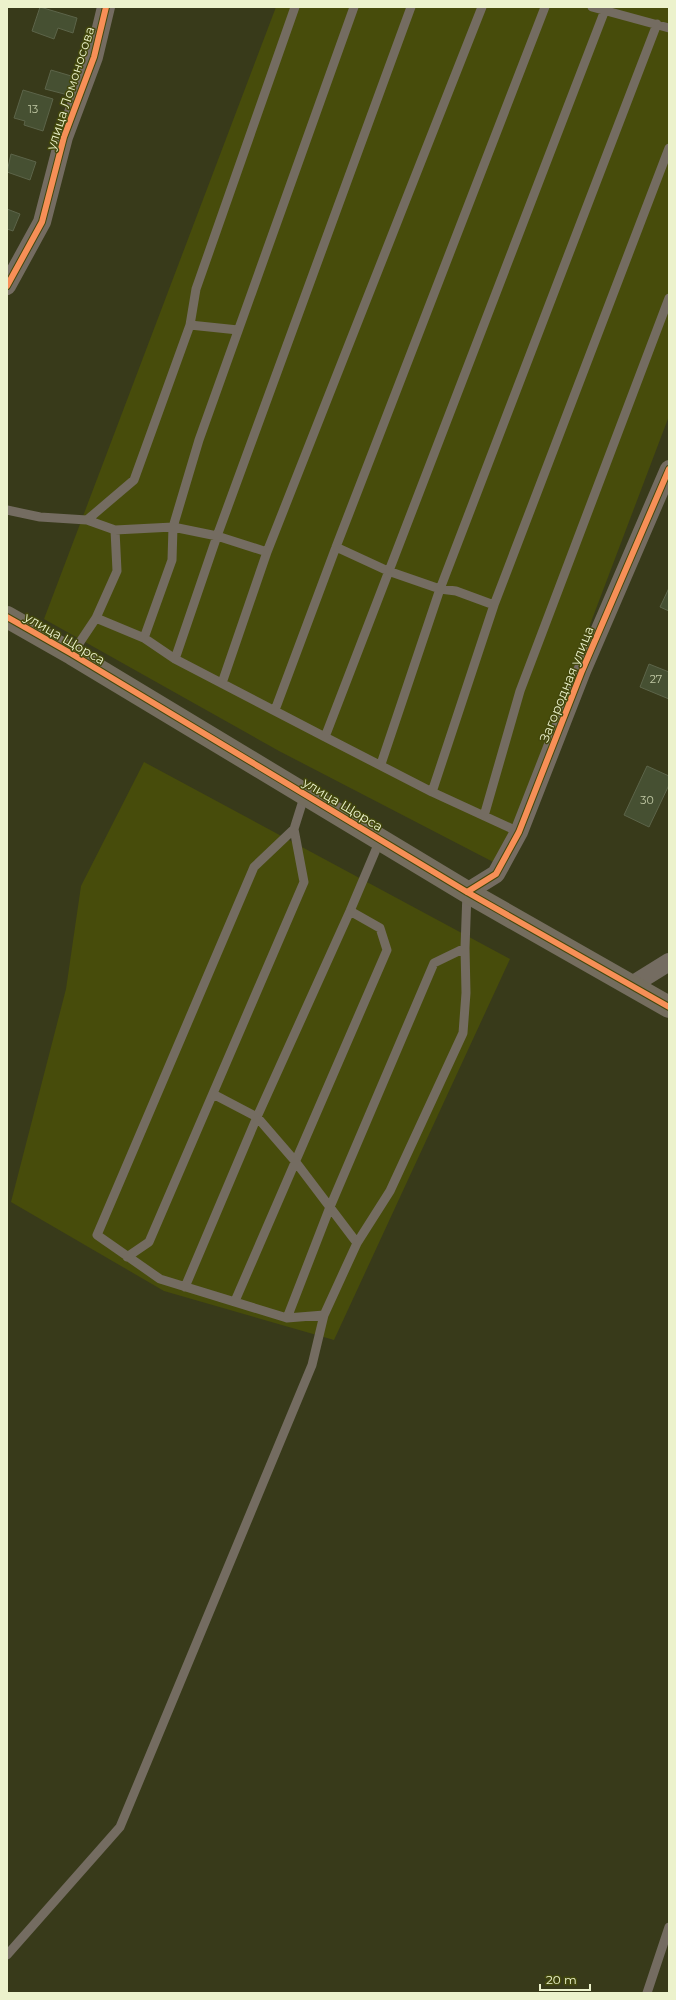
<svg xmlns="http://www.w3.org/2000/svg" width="676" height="2000" font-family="Montserrat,sans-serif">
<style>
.built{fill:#474c0b}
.building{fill:#465032;stroke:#5c6449}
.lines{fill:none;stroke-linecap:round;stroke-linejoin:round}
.lane{stroke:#746c61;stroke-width:9}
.street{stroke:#746c61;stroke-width:18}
.secondary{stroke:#746d5e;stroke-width:22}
.cycleway-casing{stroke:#43480c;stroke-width:8}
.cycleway{stroke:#f78f57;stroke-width:6}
.labels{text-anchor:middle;stroke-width:3;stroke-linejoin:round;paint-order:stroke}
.number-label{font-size:11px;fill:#c2caa6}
.street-label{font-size:13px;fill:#ecf2cc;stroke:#43480c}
</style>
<rect width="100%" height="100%" fill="#383a1a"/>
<path class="built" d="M276,7H669V416L499,865L279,751L44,619Z
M144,762L510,959L334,1340L164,1291L11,1202L66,989L81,886Z"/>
<path class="building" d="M40,7L77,18L73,33L58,28L54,39L32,31Z
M51,70L78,78L72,96L45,89Z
M23,90L53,99L43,131L24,125L25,121L14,118Z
M11,154L36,162L30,180L7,172Z
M7,209L20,214L13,231L7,229Z
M669,588V611L660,607Z
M649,664L669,672V699L640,687Z
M647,766L669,776V785L649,827L624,815Z"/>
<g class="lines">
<path class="lane" d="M592,7L669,28
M190,325L238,330
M7,510L40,517L87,520
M115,530L173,527L217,536L267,552L222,683
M336,547L388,571L440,589L456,591L494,605
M267,552L482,7
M96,618L144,638L175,659L325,737L432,792L519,832
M144,638L172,560L173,527L199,440L354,7
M72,654L96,618L117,571L115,530L87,520L134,480L190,325L196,289L295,7
M175,659L217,536L411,7
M275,710L336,547L545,7
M325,737L605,10
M381,764L440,589L657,24
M432,792L494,605L669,148
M305,794L294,829L254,867L97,1235L160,1279L287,1318L324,1315L357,1243L390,1191L463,1033L466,993L465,948
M484,816L520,691L669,298
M213,1094L257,1117L295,1161L357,1243
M127,1257L149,1242L304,882L294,829
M185,1287L257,1117L350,911L380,840
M235,1301L387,950L380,928L350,911
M287,1318L330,1207L434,963L465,948L467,892
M7,1955L120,1827L312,1365L324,1315
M647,1993L669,1927"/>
<path class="street" d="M7,286L42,222L64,137L94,57L106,7
M467,892L496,874L519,832L582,671L669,469
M632,985L669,962"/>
<path class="secondary" d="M7,617L72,654L467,892L669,1007"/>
<defs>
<path id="cycleway" d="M7,286L42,222L64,137L94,57L106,7
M7,617L72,654L467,892L669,1007
M467,892L496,874L519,832L582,671L669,469"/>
</defs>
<use href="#cycleway" class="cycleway-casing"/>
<use href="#cycleway" class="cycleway"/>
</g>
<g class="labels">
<g class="number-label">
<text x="33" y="113">13</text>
<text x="656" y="683">27</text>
<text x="647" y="804">30</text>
</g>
<g class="street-label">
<text transform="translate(70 88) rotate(-72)" y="5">улица Ломоносова</text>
<text transform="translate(65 638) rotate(30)" y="5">улица Щорса</text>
<text transform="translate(566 684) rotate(-68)" y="5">Загородная улица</text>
<text transform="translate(343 804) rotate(31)" y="5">улица Щорса</text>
</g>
</g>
<rect width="676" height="2000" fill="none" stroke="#ecf2cc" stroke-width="16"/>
<path d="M540 1984v6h50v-6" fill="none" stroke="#ecf2cc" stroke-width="2"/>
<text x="546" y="1984" font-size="12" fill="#ecf2cc" stroke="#43480c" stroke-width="3" paint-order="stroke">20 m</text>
</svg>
